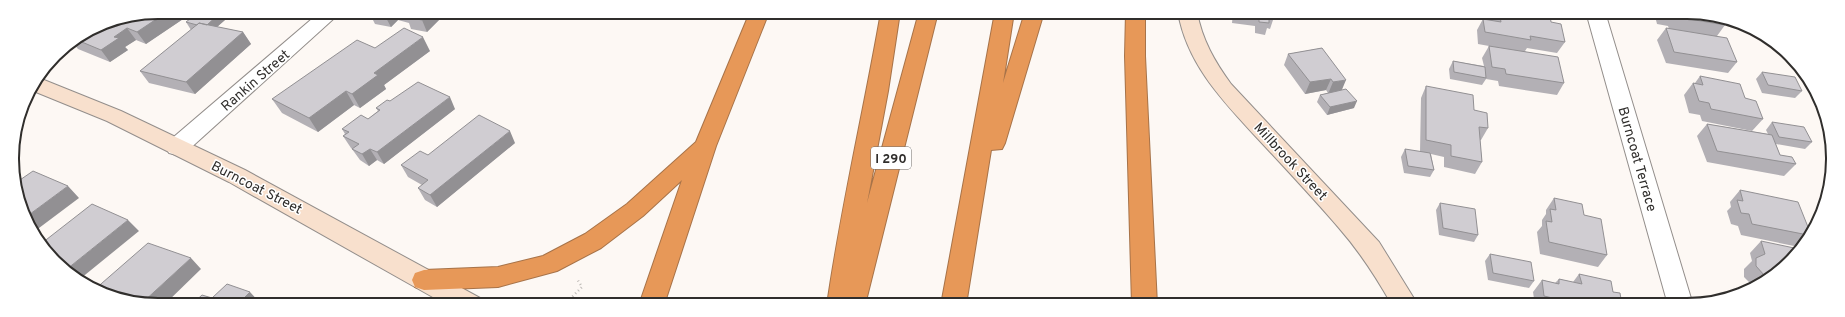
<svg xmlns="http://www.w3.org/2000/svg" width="1845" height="317" font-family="Overpass,sans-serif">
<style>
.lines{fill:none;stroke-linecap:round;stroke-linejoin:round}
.minor-casing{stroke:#938e8b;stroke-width:2}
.secondary-casing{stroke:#938e8b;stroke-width:2}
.motorway-casing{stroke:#a77349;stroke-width:2}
.path{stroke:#bebab6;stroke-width:2.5;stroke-dasharray:1 3;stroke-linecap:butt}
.minor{fill:#fff;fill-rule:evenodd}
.secondary{fill:#f8e0cd;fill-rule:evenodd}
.motorway{fill:#e79858;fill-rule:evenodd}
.wall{fill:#b3b0b5}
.shaded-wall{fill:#929093}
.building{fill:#d0cdd2;stroke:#929093}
.labels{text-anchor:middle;stroke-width:3;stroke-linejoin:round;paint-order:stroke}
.shield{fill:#fff;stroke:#6e6d6b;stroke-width:1}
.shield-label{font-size:13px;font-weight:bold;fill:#302e2c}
.street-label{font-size:14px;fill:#302e2c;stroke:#fff}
.rim{fill:none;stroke:#302e2c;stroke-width:2}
</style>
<rect width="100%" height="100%" fill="#fdf8f4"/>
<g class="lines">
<defs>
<path id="minor" d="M320,12H341L185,153L177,155L169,153L166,147L169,141Z
M1586,12H1605L1693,305H1668Z"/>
<path id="secondary" d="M1178,12H1197C1202,40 1215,62 1231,84L1379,242L1418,305H1392C1376,277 1360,252 1339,228C1313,198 1286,169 1259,140C1224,102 1187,65 1178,12Z
M39,78L121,111L245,170L480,298L483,305H447L438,300L229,182L107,121L31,90Z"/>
<path id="motorway" d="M750,12H769L716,146L664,305H639L682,180L643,216L601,248L557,271L498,287L424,290L415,287L412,280L415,273L424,270L498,267L543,256L585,234L627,204L696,142Z
M881,12H900L888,91L867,203L919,12H938L865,305H827C841,207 864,110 881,12Z
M995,12H1014L1003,83L1025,12H1044L1005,143L1002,149L991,150L966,305H941Z
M1126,12H1145V56L1157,305H1132L1125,56Z"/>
</defs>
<use href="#minor" class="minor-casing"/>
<use href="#secondary" class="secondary-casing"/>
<use href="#motorway" class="motorway-casing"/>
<path class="path" d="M564,305L582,287L577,279"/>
<use href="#minor" class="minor"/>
<use href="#secondary" class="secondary"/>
<use href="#motorway" class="motorway"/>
</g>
<path class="wall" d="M279,12H296L292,15Z
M369,12H447L427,32L411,29L409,23L398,20L391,27L375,24Z
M1233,12H1274V17L1270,29L1267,28L1265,35L1255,33V26L1232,23Z
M1496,12H1528L1551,22L1565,42L1557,53L1527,48L1525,51L1564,83L1557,95L1499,86L1498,81L1486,79L1482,85L1450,79L1449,69L1453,61L1484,66L1482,58L1489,46L1478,44L1477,30L1483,19L1492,20V19Z
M1654,12H1696L1725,25L1717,36L1737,62L1728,73L1666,63L1657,40L1666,28L1669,29L1668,26L1657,24Z
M192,13L146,44L136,40L125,47L128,50L110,62L78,49L73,43L103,23Z
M220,13L225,20L217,27L243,32L251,44L195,94L149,83L140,71L191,30L186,22Z
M375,48L430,51L384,85L386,89L360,108L354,105L318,132L282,113L272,99Z
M1322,48L1342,90L1354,108L1327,115L1317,102L1320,95L1328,93L1326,90L1305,94L1284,65L1288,54Z
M1762,72L1802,91L1795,98L1762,93L1756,79Z
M1700,76L1745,98L1763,119L1752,131L1702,121L1700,115L1689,113L1684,95L1693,83H1695Z
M1426,86L1474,110L1488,128L1481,140H1480L1482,162L1475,174L1444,167V157L1431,154L1434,170L1430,177L1404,173L1401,157L1405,149L1420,152L1421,98Z
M390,101L455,109L384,164L377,160L369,166L360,160L352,149L351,148L343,136L345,134L342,129L368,119L378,111L376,108Z
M1772,122L1812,142L1805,149L1776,144L1780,155L1796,164L1784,176L1707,162L1697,136L1707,124L1768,134L1766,130Z
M515,143L437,207L425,200L418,188L422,185L408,177L401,165L428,155Z
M1740,190L1810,232L1802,244L1799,247L1741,235L1738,226L1731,224L1727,211L1731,207L1730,202Z
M1554,198L1584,215L1607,255L1598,267L1540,254L1537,232L1542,226V220L1546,214V210Z
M1440,203L1478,235L1474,242L1439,235L1436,210Z
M1761,241L1790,262L1755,287L1753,286L1744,277V269L1752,261L1750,253Z
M1490,254L1534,281L1529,288L1488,280L1485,261Z
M1579,274L1613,292L1622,305H1535L1533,292L1542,280L1555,283L1559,279L1573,282Z"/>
<path class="shaded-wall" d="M167,12H191L192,13L146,44L137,32Z
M290,12H296L292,15Z
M389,12H394L398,20L391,27L385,16Z
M430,12H447L427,32L422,20Z
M220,13L225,20L210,33L205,26Z
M127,28L136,40L125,47L128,50L110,62L101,50L114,37Z
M243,32L251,44L195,94L186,82Z
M423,37L430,51L384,85L386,89L360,108L352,94L374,73Z
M1331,79L1326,90L1305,94L1310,82Z
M1346,80L1341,92L1328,94L1333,82Z
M346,91L354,105L318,132L309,118Z
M450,97L455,109L384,164L377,152Z
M1357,101L1354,108L1327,115L1330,107Z
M510,131L515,143L437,207L430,195Z
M370,149L377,160L369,166L362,154Z
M68,186L79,198L35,231L26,217Z
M128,220L139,231L80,279L67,269Z
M191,258L201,269L164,305H149L142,303Z
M250,292L260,303L258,305H244L241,301Z"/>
<path class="building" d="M158,12H167L137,32L127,28L114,37L119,38L101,50L77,40L103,23Z
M199,12H214L220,13L207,25L199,23L197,25L186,22Z
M370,12H389L385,16Z
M409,12H430L422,20L406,17L410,12Z
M1243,12H1274V17L1269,16V23L1259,22V15Z
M1499,12H1528L1550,16L1551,22L1561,24L1565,42L1530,36L1531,40L1485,32L1483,19L1501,22Z
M1668,12H1696L1723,20L1725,25L1677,17L1676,14Z
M199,23L243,32L186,82L140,71Z
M404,28L423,37L374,73L378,75L352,94L346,91L309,118L272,99L357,40L375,48Z
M1666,28L1727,38L1737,62L1674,52Z
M1489,46L1558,57L1564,83L1506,74L1505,69L1492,67Z
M1322,48L1346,80L1333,82L1331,79L1310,82L1288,54Z
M1453,61L1485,67L1486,78L1454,72Z
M1762,72L1795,77L1802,91L1768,85Z
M1700,76L1740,84L1745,98L1756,101L1763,119L1711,109L1709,103L1699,101L1693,83L1703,85Z
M418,82L450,97L377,152L370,149L362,154L352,149L359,144L343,136L349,132L342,129L361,115L368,119L380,110L376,108L387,100L390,101Z
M1426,86L1473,95L1474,110L1487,113L1488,128L1479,127L1482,162L1451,156V145L1426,140Z
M1346,89L1357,101L1330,107L1320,95Z
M479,115L510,131L430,195L418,188L428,180L401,165L420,151L428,155Z
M1772,122L1804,127L1812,142L1779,137Z
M1707,124L1772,135L1780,155L1792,157L1796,164L1717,151Z
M1405,149L1430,153L1434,170L1408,166Z
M33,171L68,186L26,217L20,205L17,182Z
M1740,190L1798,202L1810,232L1808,235L1752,224L1749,214L1741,213L1737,200L1743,201Z
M1554,198L1582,204L1584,215L1601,219L1607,255L1549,242L1546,221L1552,222L1550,209L1556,210Z
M1440,203L1475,209L1478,235L1443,228Z
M92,204L128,220L67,269L48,255L42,243Z
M1761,241L1799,249L1790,262L1769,277L1764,275L1756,266V258L1765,254Z
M148,243L191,258L142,303L94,290Z
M1490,254L1531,262L1534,281L1493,273Z
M1579,274L1611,281L1613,292L1620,293L1622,305H1562L1561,300L1544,296L1542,280L1559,284V279L1582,284Z
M227,284L250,292L241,301L251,305H191L202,295L212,298Z"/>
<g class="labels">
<rect class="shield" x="871" y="147" width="40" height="22" rx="3"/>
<g class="shield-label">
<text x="891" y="163">I 290</text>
</g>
<g class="street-label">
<text transform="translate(255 80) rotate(-41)" y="5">Rankin Street</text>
<text transform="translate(1638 159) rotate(74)" y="5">Burncoat Terrace</text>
<text transform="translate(1291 161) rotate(47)" y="5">Millbrook Street</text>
<text transform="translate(257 187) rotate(27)" y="5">Burncoat Street</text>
</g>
</g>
<path d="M0 0H1845V317H0ZM158 19H1687A139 139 0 0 1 1826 158V159A139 139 0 0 1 1687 298H158A139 139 0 0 1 19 159V158A139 139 0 0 1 158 19Z" fill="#fff" fill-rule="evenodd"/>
<path class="rim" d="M158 19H1687A139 139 0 0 1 1826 158V159A139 139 0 0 1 1687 298H158A139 139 0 0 1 19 159V158A139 139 0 0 1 158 19Z"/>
</svg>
